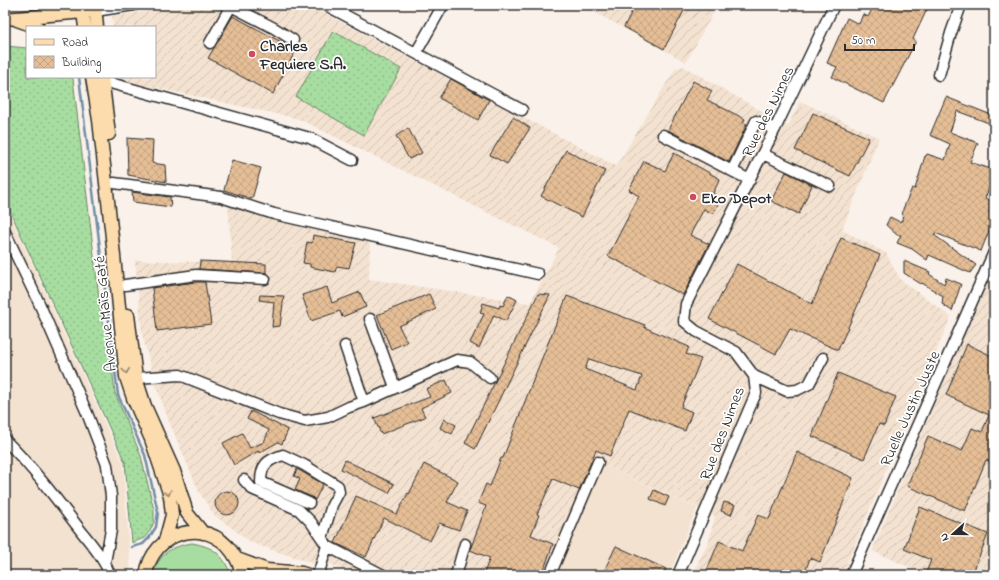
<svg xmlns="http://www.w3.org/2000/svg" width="999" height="580" font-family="'Indie Flower',sans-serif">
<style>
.built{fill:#f4e2d1}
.industrial{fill:url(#industrial-furrows)}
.grass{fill:url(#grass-dots);stroke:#698466}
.park{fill:#a7dda0;stroke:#698466}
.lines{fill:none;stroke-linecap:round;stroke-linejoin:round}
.stream{stroke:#6f8da7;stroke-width:2.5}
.building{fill:url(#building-cross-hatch);stroke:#2b2b2b;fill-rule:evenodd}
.minor-casing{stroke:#2b2b2b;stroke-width:13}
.major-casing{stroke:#2b2b2b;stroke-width:15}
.minor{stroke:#fff;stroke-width:10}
.major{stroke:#fcdcac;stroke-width:12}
.oneway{stroke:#94846c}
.poi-dot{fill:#d1495b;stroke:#fff;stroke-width:1.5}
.labels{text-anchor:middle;stroke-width:3.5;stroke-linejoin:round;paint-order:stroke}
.poi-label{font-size:16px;font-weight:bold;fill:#2b2b2b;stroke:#fff;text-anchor:start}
.street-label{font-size:16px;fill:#2b2b2b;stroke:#fff}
</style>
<defs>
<pattern id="industrial-furrows" width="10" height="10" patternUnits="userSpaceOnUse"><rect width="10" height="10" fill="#f4e2d1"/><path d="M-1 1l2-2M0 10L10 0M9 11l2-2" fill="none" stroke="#d1c2b4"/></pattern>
<pattern id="grass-dots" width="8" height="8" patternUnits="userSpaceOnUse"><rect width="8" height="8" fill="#a7dda0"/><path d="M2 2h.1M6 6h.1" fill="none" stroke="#90be8a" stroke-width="1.8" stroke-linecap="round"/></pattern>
<pattern id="building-cross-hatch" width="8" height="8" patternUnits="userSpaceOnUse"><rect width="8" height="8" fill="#e5be96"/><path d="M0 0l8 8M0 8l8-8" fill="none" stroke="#c5a381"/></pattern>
</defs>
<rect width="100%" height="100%" fill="#faf2ea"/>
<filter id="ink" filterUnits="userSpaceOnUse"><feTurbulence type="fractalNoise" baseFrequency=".025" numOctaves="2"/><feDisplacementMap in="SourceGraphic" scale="8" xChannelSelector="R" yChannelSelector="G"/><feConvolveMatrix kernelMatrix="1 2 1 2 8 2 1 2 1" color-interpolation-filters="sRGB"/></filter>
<g filter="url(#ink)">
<path class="built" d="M5,204L123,463L131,575H5Z
M604,465L697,508L669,575H557Z"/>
<path class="industrial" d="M197,5H309L616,166L675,69L683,66L788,126L800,101L879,138L842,230L886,253L900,279L951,317L842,575H692L709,540L715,516L604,465L557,575H355L317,558L314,564L252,543L214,515L199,492L168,419L156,386L142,335L135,260L232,263L228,204L370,238L369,279L530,303L559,248L299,119L120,80L119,77H155V27H113L112,16Z
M581,5H718L686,62Z
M994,264V575H927L872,551Z"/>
<path class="grass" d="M333,31L401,69L364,135L296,97Z
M5,46L27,48V77H72L73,79L102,323L107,326L115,393L141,456L154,510V522L150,531L144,538L132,543L125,462L5,200Z"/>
<path class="park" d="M192,543C214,547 223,554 231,575H152C160,554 169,547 192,543Z"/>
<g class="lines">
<path class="stream" d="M79,77L118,395L145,455L158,512L156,527L149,538L143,544L132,547"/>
</g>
<path class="building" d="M635,5H687L664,49L624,27Z
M874,5H929L913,39L916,41L884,103L832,77L837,67L827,63L847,18L859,24L863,14L868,17Z
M233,16L296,50L273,94L208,58Z
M451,79L489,100L478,120L439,98Z
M693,81L712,91L707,100L745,119L743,123L747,124L729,162L668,130Z
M946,97L994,116V125L957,111L950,132L978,143L970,162L994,170V187L991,184L985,198L993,202L989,212L994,214V227L991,226L981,251L935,233L934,235L976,265L970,273L929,255L927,260L912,249L897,243L901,235H897L886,225L890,217L900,222L901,220L902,221L903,209L912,188L915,189L925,156H926L927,154L945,160L950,144L930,135Z
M813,113L869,138L850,176L795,150Z
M513,117L530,128L507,164L490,155Z
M408,128L422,153L409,159L396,136Z
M127,138L153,140L152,163L165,165L166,182L128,175Z
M566,150L605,171L582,217L541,196Z
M674,153L720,179L713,193L721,199L713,214L704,209L690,235L709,244L683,295L608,256L639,196L629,190L644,161L665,171Z
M232,160L261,168L252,199L224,190Z
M786,172L812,185L799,214L771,201Z
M132,192L170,197L171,207L133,202Z
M313,235L356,243L349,268L337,266L335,272L310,267V264L303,263L307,242L312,243Z
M841,238L880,255L838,350L790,329L776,354L709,319L737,264L812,304Z
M200,261L266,264V273L199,269Z
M904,261L930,272L929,274L944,284L946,278L961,284L952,311L942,304L943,296L922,283L921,284L904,273Z
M196,282H205L211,324L157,331L152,288Z
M327,287L332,303L360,292L366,307L342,317L340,311L311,321L302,295Z
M429,294L436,309L399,326L407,342L391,349L377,315Z
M538,294L550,295L475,449L465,443Z
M260,295L284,296L280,326L272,327L274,302L259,300Z
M508,295L517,300L506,321L494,315L479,348L470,343L484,314L480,313L483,303L499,308L500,305L503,306Z
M567,296L645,325L644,327L689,347L686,354L701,359L681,407L692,412L685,431L629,409L610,456L596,450L579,490L553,479L537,514L539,515L531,535L553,544L542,575H483L490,558L470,550L486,506L478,503L486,484L490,486L501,458H503L536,373ZM589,359L642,376L637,390L585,369Z
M967,344L994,357V463L986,460L965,511L907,486L928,436L962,451L972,428L982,432L989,415L946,395Z
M838,373L896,397L884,426L879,424L864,459L812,436Z
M446,380L452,393L421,408L425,417L381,434L374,418L430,397L426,389Z
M251,411L288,430L282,444L278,442L259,453L258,451L234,465L223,443L242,433L250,448L264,442L269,430L247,419Z
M444,419L456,425L452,434L440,428Z
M797,452L853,478L820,562L810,558L804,575H705L719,541L742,551L758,515L769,519Z
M345,460L394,484L389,493L341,469Z
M424,464L458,481L447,502L467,511L459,530L439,523L430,541L384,518L366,557L335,543L356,496L397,514L408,493L409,494Z
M297,469L323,484L315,500L312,497L295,490L300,479L294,476Z
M654,490L669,497L665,506L650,499Z
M215 503a12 12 0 1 1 24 0a12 12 0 1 1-24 0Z
M724,502L735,505L731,515L721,511Z
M920,507L988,534L972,575H925L931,560L904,549Z
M616,546L666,569L663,575H602Z"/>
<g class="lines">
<defs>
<path id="minor" d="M326,5L522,110
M95,11L134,5
M210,43L231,6L274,28L293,40
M416,53L443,5
M939,75L951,33L961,5
M103,81L310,138L352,160
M663,135L732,171L756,121L775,129
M763,154L830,186
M732,171L750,180
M114,183L221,197L274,214L538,274
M5,232L39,303L87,413L107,465L111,496V530L105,562
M125,285L196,275L265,279
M370,319L395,387
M345,346L364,402
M754,376L787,391L797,390L809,384L823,358
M136,378L180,375L279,414L305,421L328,417L349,407L364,402L457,360L470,362L490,378
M5,440C32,467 55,497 78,527C90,543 103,556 110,575
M244,480L252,489L299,510L311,522L327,546L383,575
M309,503L261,482C261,465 267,460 283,455L304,465L338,486L339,492L332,505L322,538
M318,575L327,546
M456,575L465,544
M550,575L598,462
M678,575L756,393L754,376L736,352L696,331L684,321L686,304L775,129L834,5
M851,575L994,252"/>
<path id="major" d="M82,5L85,27
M95,5L97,27
M5,19L95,11
M17,20L37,27
M92,77L99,120L113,246L126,377L133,398L151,439L170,496L172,515L165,541
M102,77L109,134
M128,315L136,378L145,406L174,471L187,513L203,533
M237,559L267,570L302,573L308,575
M146,575C152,532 206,515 232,552C237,559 241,567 241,575"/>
</defs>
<use href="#minor" class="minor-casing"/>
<use href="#major" class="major-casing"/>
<use href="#minor" class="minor"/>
<use href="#major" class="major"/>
</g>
<defs><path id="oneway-chevron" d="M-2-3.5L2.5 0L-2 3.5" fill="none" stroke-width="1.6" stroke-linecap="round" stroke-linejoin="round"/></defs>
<g class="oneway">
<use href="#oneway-chevron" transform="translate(126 371) rotate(83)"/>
<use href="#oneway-chevron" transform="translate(168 493) rotate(74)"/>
</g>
</g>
<g class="poi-dot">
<circle cx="252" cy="54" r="4"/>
<circle cx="693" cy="197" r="4"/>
</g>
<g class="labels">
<g class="poi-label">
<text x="260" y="51">Charles<tspan x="260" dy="18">Fequiere S.A.</tspan></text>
<text x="701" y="203">Eko Depot</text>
</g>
<g class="street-label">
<text transform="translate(767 111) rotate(-64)" y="6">Rue des Nimes</text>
<text transform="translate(104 314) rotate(-96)" y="6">Avenue Maïs Gaté</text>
<text transform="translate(909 408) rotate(-66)" y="6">Ruelle Justin Juste</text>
<text transform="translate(721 433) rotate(-69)" y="6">Rue des Nimes</text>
</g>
</g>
<rect width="999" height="580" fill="none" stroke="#fff" stroke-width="20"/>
<rect x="10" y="10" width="979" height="560" fill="none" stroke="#2b2b2b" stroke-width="1.5" filter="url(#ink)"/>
<rect x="26" y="26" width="130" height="52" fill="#ffffff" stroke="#aaaaaa"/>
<rect x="34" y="39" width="20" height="6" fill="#fcdcac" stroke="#aaaaaa"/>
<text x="62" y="46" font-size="12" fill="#2b2b2b">Road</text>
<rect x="34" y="56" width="20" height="12" fill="url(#building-cross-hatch)" stroke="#aaaaaa"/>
<text x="62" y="66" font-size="12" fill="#2b2b2b">Building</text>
<g transform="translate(953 534) rotate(249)" stroke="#ffffff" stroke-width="3" paint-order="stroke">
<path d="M0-3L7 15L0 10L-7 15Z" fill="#2b2b2b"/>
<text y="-6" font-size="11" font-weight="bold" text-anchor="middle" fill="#2b2b2b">N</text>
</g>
<path d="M845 44v6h69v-6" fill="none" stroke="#2b2b2b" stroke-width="2"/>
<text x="851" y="44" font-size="12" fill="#2b2b2b" stroke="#ffffff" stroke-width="3" paint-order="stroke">50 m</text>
</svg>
